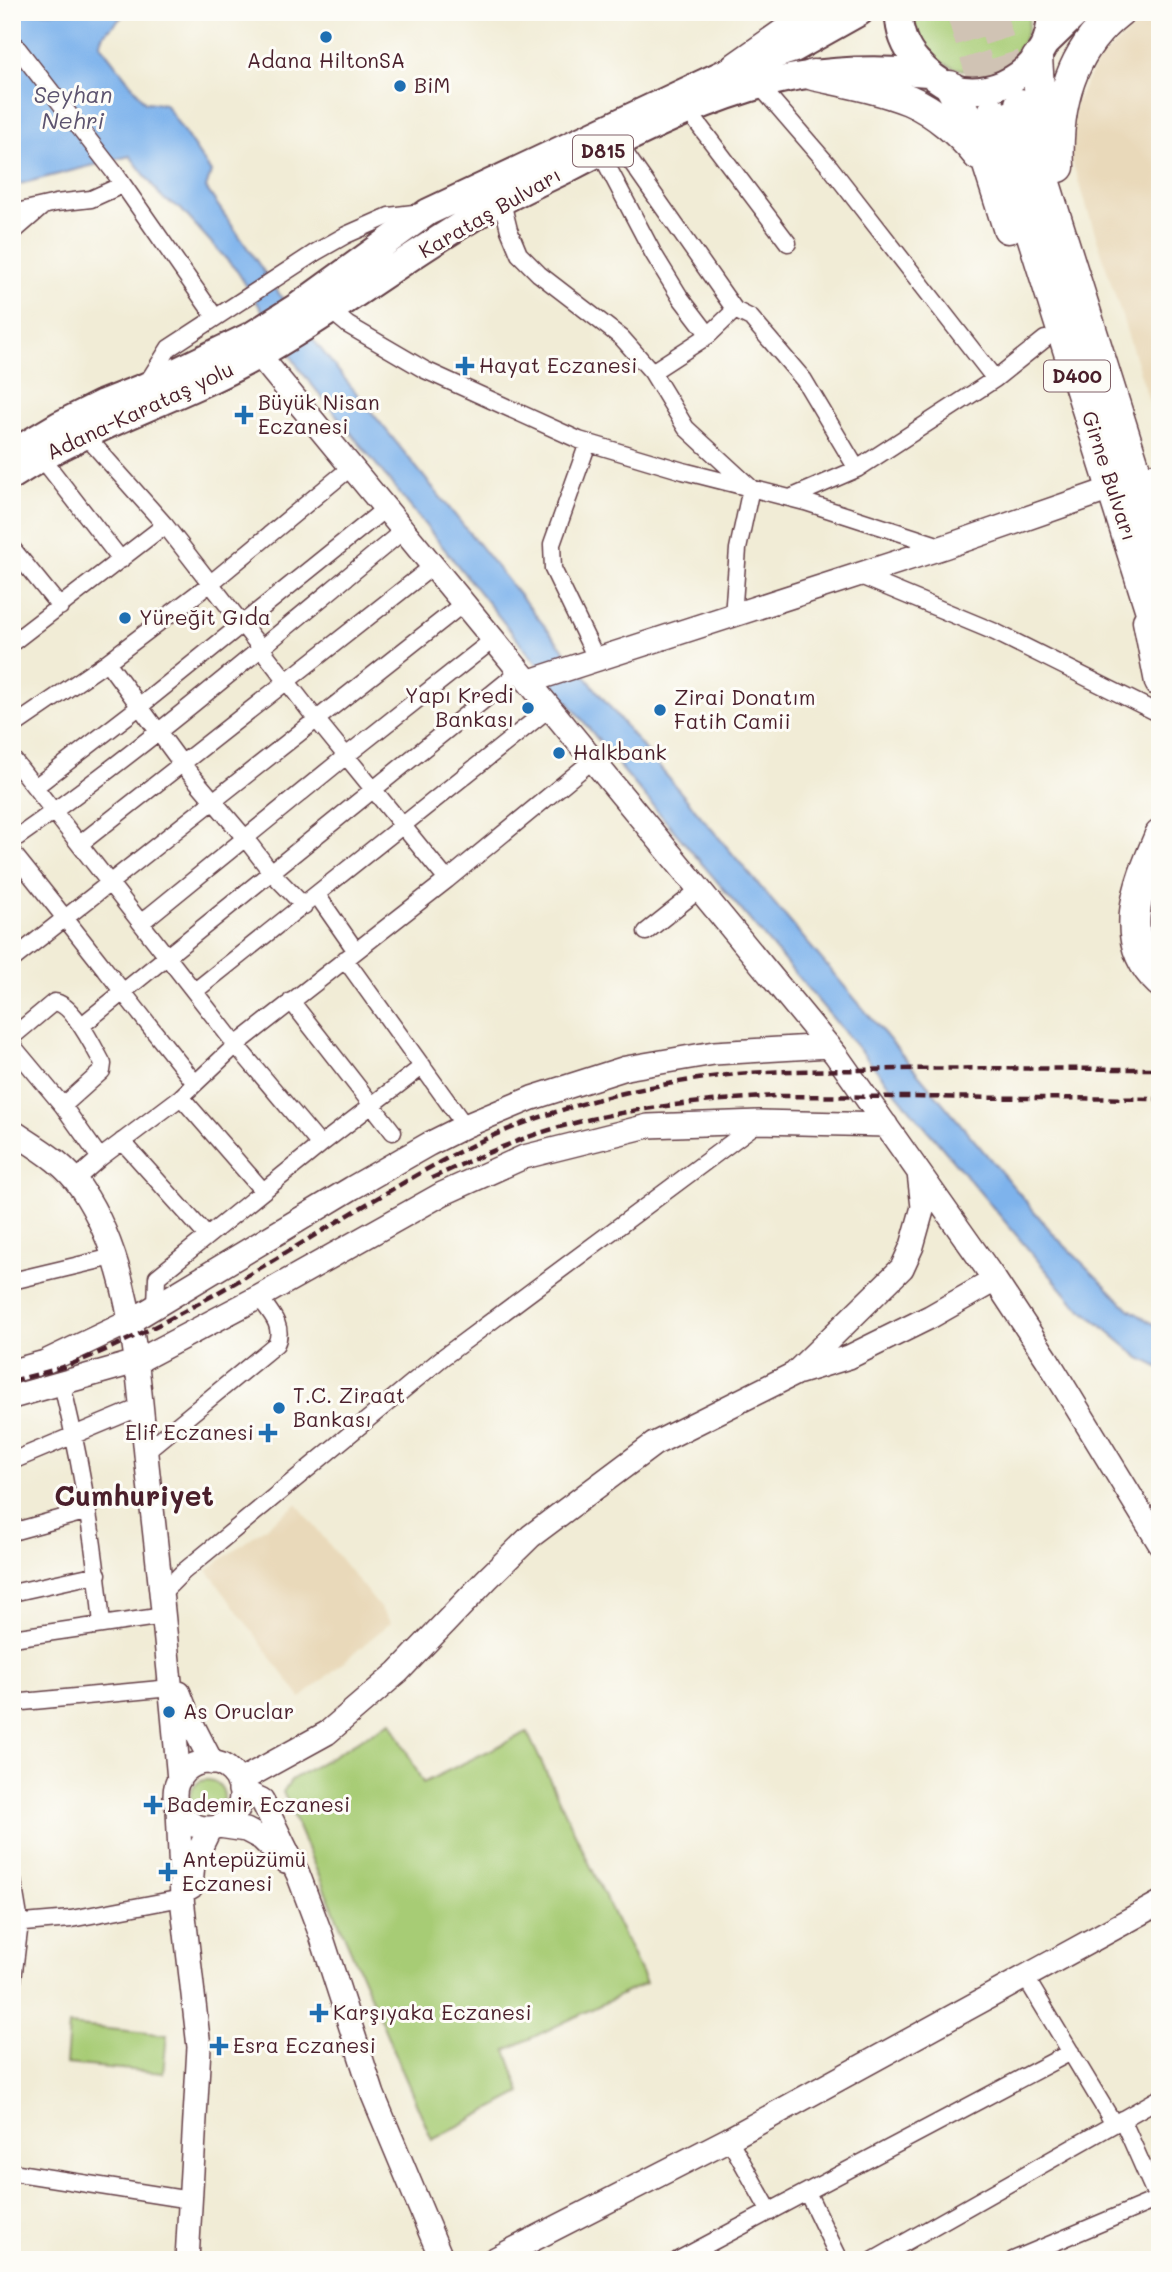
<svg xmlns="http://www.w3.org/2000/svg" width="1172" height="2272" font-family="Mali,sans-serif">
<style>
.built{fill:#e9d9ba}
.green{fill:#a7cc75;stroke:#787650;stroke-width:2}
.water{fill:#7eb3ec;stroke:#64698c;stroke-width:2}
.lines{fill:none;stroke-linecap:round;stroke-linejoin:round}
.highway-tunnel{stroke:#d0c3b4;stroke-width:30;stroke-dasharray:30 15;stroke-linecap:butt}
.street-casing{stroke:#633e45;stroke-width:19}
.secondary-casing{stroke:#633e45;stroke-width:26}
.primary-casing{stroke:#633e45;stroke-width:30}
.highway-casing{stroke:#633e45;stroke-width:33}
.street{stroke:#fff;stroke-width:16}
.secondary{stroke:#fff;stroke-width:23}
.primary{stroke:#fff;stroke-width:26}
.highway{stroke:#fff;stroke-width:30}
.rail{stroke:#4a1f2b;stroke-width:4.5;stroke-dasharray:10 5;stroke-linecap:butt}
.poi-dot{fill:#1f6fb2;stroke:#fdfcf7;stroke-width:2.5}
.labels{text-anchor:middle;stroke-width:6;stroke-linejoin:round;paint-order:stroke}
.shield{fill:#fdfcf7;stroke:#806168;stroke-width:2}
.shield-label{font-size:19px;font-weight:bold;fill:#4a1f2b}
.poi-label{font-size:21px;fill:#4a1f2b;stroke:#fdfcf7;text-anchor:start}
.street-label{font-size:21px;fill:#4a1f2b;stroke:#fdfcf7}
.water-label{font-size:23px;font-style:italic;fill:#5c536f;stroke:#fdfcf7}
.district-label{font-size:28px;font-weight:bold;fill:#4a1f2b;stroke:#fdfcf7}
</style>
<rect width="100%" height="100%" fill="#fdfcf7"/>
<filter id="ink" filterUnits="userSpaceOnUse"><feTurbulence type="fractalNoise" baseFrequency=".0143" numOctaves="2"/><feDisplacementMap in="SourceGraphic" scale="14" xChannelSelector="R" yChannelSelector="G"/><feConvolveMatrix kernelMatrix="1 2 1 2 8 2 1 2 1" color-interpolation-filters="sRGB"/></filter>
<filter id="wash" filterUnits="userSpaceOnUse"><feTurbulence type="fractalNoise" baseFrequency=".00686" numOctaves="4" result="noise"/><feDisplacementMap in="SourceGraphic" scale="28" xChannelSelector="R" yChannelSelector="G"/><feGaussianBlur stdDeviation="1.57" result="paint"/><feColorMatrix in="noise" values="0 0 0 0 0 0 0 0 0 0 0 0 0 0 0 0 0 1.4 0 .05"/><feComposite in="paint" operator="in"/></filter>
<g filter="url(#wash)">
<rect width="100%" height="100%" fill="#f1ecd6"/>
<path class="built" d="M1160,12V435L1068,149L1076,102L1097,61L1130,31Z
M297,1504L391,1622L301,1698L207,1570Z"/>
<path class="green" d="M913,12H1029C1032,72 954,92 922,43C916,34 912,23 913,12Z
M391,1722L423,1783L527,1732L646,1983L506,2050L521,2093L432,2140L283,1792L291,1780Z
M190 1797a17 17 0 1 1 34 0a17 17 0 1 1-34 0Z
M69,2025L167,2035L163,2073L66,2064Z"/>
<path class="water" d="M12,12H127L102,36L100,44L145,102L165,104L211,172L206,188L298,321L644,749L1056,1237L1129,1309L1160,1328V1368L1140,1358L1073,1302L621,768L300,370L237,271L180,208L163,199L130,156L12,186Z"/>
</g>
<g filter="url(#ink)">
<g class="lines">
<path class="highway-tunnel" d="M961,12L993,112
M990,12L1019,104"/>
<defs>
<path id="street" d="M12,41L117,176L215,317
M760,86L830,167L995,379
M689,112L788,243
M618,143L735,310
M600,152L653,253L680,297L709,335
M502,202L509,230L519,254L539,274L622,338L652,372L686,428L751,488L738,549L733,616
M12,213L56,203L91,199L122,185
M12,233L42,207
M330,310L348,325L425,370L579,440L683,471L805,502L944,547
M652,372L709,335L735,310L751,318L804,380L857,469
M147,383L169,348L316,252L346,235L389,216L422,212
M85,435L165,525L316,719L447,880
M588,443L552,544L553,569L597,660
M41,457L121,560
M790,498L857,469L995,379L1045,339
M12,548L60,607
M858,575L995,632L1160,714
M12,643L165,525
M107,662L182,764L245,838L272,873L304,906
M12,727L107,662L211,583L350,468
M12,758L236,1045L320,1145
M35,787L139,707L386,508
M12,841C148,746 275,636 404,530
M80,844L433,566
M12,852C74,928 133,1006 195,1083
M317,895L356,951
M142,922L346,756L494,639
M646,932L700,889
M345,959L465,1126
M12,960L464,603
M195,991L551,707
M291,1001L393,1132
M81,1026L521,670
M12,1037L54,1002C73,1003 94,1048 103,1064L102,1071L63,1106
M12,1045L63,1106L100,1158
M181,1097L263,1191
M122,1141L207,1236
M75,1180L100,1158L181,1097L236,1045L447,880L594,759
M12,1281L113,1257
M156,1307L157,1277L320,1145L423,1066
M62,1384C81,1463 95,1543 102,1625
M146,1451L276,1344C285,1326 269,1311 259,1297
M12,1461L141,1407
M12,1532L88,1511
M12,1593L98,1574
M162,1593L183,1572L442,1358L759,1122
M12,1638L164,1616
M12,1703L171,1688
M12,1875L20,1923L12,1987
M12,1924L71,1919L182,1898
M1026,1978L1114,2124
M1122,2119L1160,2205
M729,2139L770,2212
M12,2172L190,2200
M807,2192L840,2260
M678,2260L1071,2052
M874,2260L1160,2098
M1013,2260L1160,2198"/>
<path id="secondary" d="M259,355L836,1055L995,1280L1047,1359L1160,1544
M1154,475L1160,476
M530,681L944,547L1102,492
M12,1131C36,1147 65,1163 81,1188C135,1267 138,1382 148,1474C160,1576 170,1678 179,1780
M12,1371L45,1362L131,1321L352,1188L429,1144L465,1126L532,1098L626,1068L714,1053L829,1046
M800,1372L849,1357L930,1317L995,1280
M12,1397L136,1362L259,1297L442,1194L524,1157L648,1126L759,1122L886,1125
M179,1693L188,1716L212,1763
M175 1795a33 33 0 1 1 66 0a33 33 0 1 1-66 0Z
M238,1782L327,1733L398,1672L487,1579L531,1536L654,1444L794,1374L902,1268L912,1246L923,1207L919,1173
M240,1790L262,1800L298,1874L321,1935L373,2095L442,2260
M178,1809L182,1898L199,2047L187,2260
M219,1826L246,1830L261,1838L286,1862
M191,1887L193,1863L210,1828
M493,2260L729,2139L1160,1903"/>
<path id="primary" d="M899,12C898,30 905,48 917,61C926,71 938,82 951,87C997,103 1055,62 1050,12
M1044,45L1078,12
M12,453L59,425L103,403L146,386L252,335L298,306L428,212L737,67L794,49L860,12
M12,476C89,425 179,400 259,355C337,311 408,255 486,210C513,194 543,181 571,167C641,131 724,89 801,76C844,69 886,69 928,73"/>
<path id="highway" d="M1037,58L1040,101L1050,135
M737,67L815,12
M813,75C845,82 879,88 909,100C935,111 961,134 978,155
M950,86L980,140L1008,228
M1020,104L1160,548
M993,112L1160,640
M1059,167C1056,107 1070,50 1119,12
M1148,621L1160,682
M1160,835C1140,882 1114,939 1160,982"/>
</defs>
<use href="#street" class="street-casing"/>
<use href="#secondary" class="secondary-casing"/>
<use href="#primary" class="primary-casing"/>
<use href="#highway" class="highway-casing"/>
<use href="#street" class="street"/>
<use href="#secondary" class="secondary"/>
<use href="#primary" class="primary"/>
<use href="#highway" class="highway"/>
<path class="rail" d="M432,1178C475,1158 517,1139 563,1126C632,1107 704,1101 776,1096L1160,1099
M12,1381C34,1375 56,1370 77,1362C179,1321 272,1260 367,1204C407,1181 447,1156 490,1137C563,1105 640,1086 720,1076C766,1070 813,1071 860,1070C960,1067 1060,1069 1160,1069"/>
</g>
</g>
<g class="poi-dot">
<circle cx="326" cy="37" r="7"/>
<circle cx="400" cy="86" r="7"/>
<path d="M461.5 355.5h7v7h7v7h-7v7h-7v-7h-7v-7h7z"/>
<path d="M240.5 404.5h7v7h7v7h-7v7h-7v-7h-7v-7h7z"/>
<circle cx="125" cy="618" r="7"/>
<circle cx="528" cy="708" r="7"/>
<circle cx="660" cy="710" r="7"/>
<circle cx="559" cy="753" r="7"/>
<circle cx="279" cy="1408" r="7"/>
<path d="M264.5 1422.5h7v7h7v7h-7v7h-7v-7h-7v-7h7z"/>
<circle cx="169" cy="1712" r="7"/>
<path d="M149.5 1794.5h7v7h7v7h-7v7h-7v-7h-7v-7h7z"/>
<path d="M164.5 1861.5h7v7h7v7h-7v7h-7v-7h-7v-7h7z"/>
<path d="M315.5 2002.5h7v7h7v7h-7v7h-7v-7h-7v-7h7z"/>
<path d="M215.5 2035.5h7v7h7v7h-7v7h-7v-7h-7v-7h7z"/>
</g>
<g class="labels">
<g class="shield">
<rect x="573" y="135.5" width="60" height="31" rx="5"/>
<rect x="1044" y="360.5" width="66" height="31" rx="5"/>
</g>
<g class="shield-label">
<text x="603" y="158">D815</text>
<text x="1077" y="383">D400</text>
</g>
<g class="poi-label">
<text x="326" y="68" text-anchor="middle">Adana HiltonSA</text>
<text x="414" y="93">BiM</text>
<text x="479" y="373">Hayat Eczanesi</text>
<text x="258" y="410">Büyük Nisan<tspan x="258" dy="24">Eczanesi</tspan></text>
<text x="139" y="625">Yüreğit Gıda</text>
<text x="514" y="703" text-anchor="end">Yapı Kredi<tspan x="514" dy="24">Bankası</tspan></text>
<text x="674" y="705">Zirai Donatım<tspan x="674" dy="24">Fatih Camii</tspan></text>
<text x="573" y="760">Halkbank</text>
<text x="293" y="1403">T.C. Ziraat<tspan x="293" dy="24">Bankası</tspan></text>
<text x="254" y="1440" text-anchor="end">Elif Eczanesi</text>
<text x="183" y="1719">As Oruclar</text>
<text x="167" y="1812">Bademir Eczanesi</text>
<text x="182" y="1867">Antepüzümü<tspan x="182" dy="24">Eczanesi</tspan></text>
<text x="333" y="2020">Karşıyaka Eczanesi</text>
<text x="233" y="2053">Esra Eczanesi</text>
</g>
<g class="street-label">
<text transform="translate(490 213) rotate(-30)" y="7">Karataş Bulvarı</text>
<text transform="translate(140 411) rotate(-25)" y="7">Adana-Karataş yolu</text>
<text transform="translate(1109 476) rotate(72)" y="7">Girne Bulvarı</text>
</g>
<g class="water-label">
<text x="73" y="103">Seyhan<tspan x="73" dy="26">Nehri</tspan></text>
</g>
<g class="district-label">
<text x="134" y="1506">Cumhuriyet</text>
</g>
</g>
<rect width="1172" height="2272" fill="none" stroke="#fdfcf7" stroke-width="42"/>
</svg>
